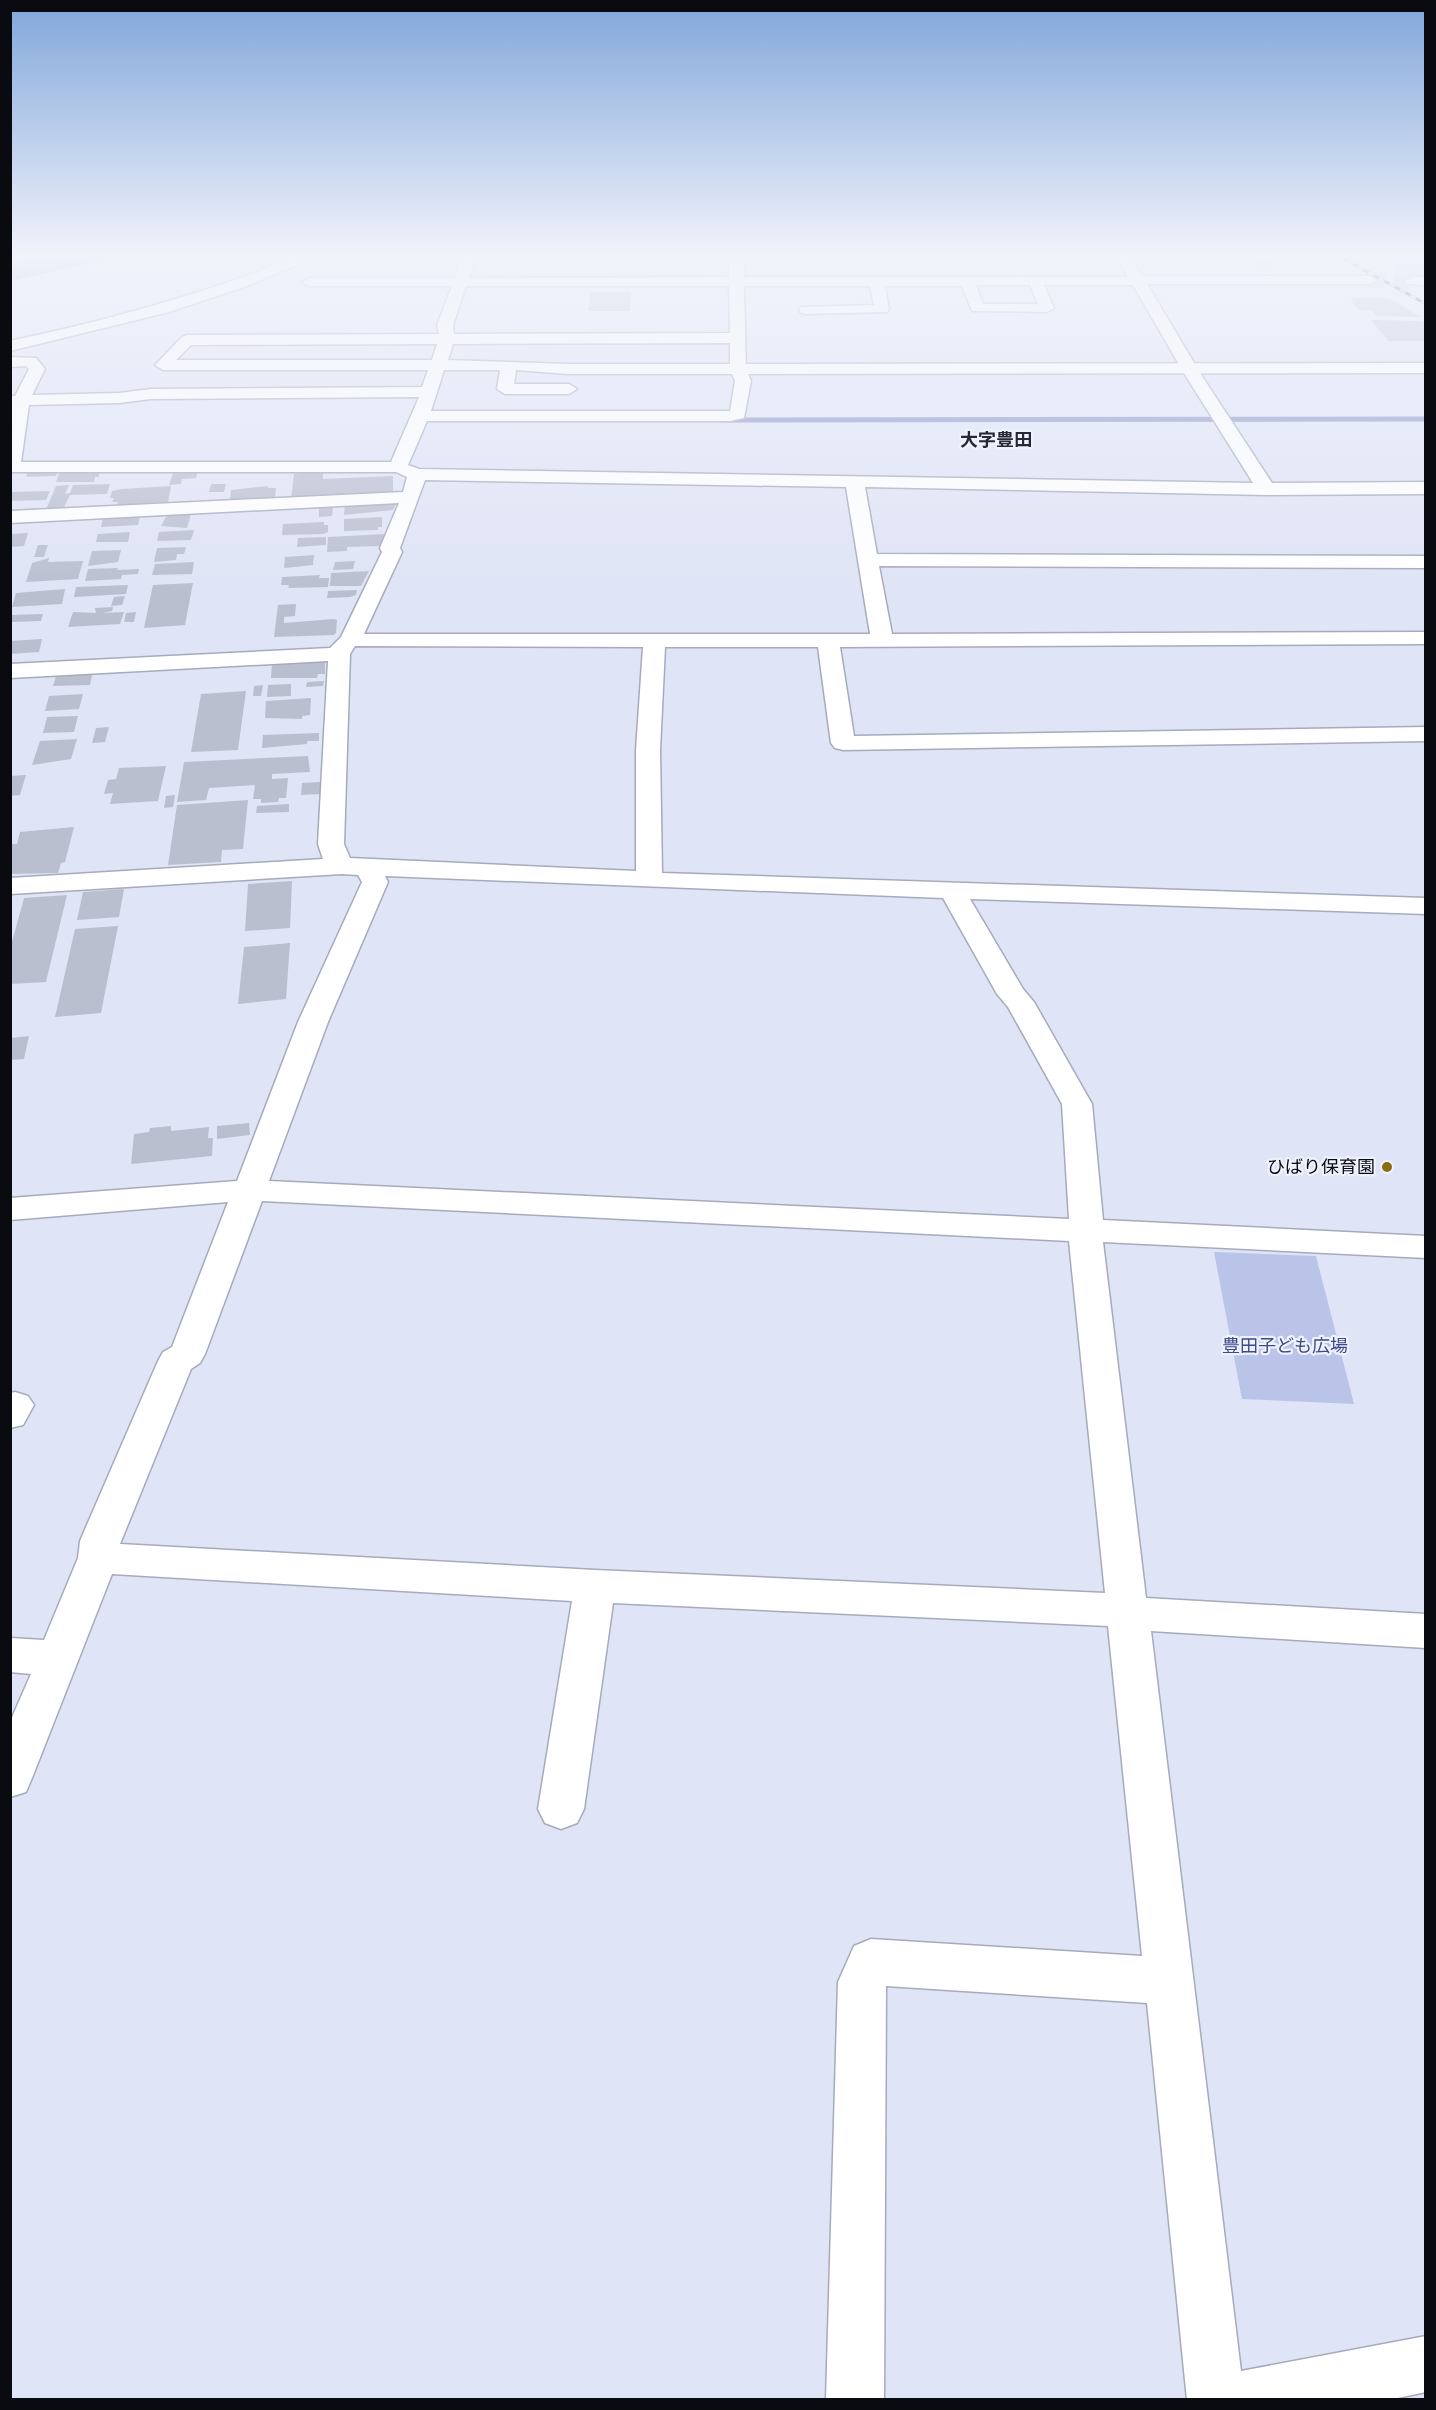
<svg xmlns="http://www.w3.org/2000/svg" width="1436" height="2410" font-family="Inter,'Noto Sans JP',sans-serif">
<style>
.green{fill:#b9c4e8}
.water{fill:#8592c4}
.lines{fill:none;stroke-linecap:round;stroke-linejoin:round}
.stream{stroke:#8592c4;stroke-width:5}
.building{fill:#babfd0}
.street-tunnel{stroke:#bfc3d4;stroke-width:16;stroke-dasharray:16 8;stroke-linecap:butt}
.street-casing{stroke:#a6abbc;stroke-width:3}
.secondary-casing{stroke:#a6abbc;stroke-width:3}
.street{fill:#fff;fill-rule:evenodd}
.secondary{fill:#fff;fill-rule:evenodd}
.rail-casing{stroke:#35373f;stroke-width:3}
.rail{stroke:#eff2fd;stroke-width:2;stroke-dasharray:6;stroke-linecap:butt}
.poi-dot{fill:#886f10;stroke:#eff2fd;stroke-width:2}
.labels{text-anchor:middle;stroke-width:4.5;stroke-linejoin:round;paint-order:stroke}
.far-quarter-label{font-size:18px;font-weight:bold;fill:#252936;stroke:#eff2fd}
.poi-label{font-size:18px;fill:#0a0b11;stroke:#eff2fd;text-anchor:end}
.park-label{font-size:18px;fill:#3d4a89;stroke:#eff2fd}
</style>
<rect width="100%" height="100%" fill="#dfe4f6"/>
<path class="green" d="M1384,255H1425V277H1405Z
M1214,1252L1316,1256L1354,1404L1242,1399Z"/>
<path class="water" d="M45,255H128L11,281V266Z"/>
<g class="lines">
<path class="stream" d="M722,420L1426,419"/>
</g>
<path class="building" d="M1249,259H1271L1277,266H1253Z
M591,292H631L630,311H588Z
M1350,298H1388L1421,317L1377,316L1372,311L1358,310Z
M1371,320L1422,321L1426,324V341H1388Z
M198,469L196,478L182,479L181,484L169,485L174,470Z
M58,470L56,476L26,477L28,471Z
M99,470V477H95L94,482H56L60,471Z
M315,471L323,472V479L393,476V494L291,499L294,474Z
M110,484L107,494L70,495L62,511L45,512L56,486L69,485L65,494L70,493L73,485Z
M211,484H226L224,492H209Z
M171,486L168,502L117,505L118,502H112L114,498H110L112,491L122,489Z
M268,486V488H276L275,498L230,500L231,490Z
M50,491L46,500L10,501V492Z
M397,502L393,510L344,515L345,504Z
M319,507H333L332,516L319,517Z
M191,514L187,528L161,526L167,515Z
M140,516L138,525L101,527L103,518Z
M382,517V527H378V530L344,531V519Z
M324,522V525H328V532L323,534L282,535L283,524Z
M194,530L191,540L157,541L159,532Z
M130,532L128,542H96L98,534Z
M28,533L24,546L10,547V534Z
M385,534L381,546L347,547V551L327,552L328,537Z
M326,537V545L297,547L298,538Z
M38,545H48L44,557H34Z
M186,547L184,554H177L176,560L154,562L157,548Z
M121,550L118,562L88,566L92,551Z
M314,555L313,565L284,568L285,557Z
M49,558L48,562L83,561L78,579L26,582L32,563Z
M355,561L353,569L333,570L335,562Z
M194,562L192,574L152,575L155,564Z
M118,568L117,570L139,569L138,574L122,575L121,579L85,581L88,569Z
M369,571L361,586H330L331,573Z
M320,575L319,578H329L328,587L288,588L289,585H281L282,577Z
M193,583L185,625L144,628L153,585Z
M128,585L126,594L74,597L76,587Z
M65,589L62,604L12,607L16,593Z
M357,590L356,595L350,597L327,598L328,591Z
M125,596L122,605L111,606L114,597Z
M296,604L295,616L284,617V623L334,619L337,620L336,633L334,635L274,637L278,605Z
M113,607L112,611L103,613L124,612L120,624L68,627L73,612L96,613L95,608Z
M136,612L134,622H124L126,613Z
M43,614L41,621L10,622L11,615Z
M42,639L39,652L10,654V641Z
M325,659V674H318L317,678H271L272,664Z
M93,671L90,685L53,686L57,673Z
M324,681L323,686L306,687L307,682Z
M291,684V696L267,697L268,685Z
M263,685L261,696H253L254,686Z
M246,691L238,750L191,752L201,694Z
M83,694L79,709L45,711L49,696Z
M311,698L310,715L302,716V719L265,718L266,701Z
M78,716L74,732L43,733L47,717Z
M109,727L105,742L92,743L96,728Z
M319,733V741H307V744L262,748L263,735Z
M77,739L71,759L32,765L40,741Z
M308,756L310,772L272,774V779L288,778L286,798H279L278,802L261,803V799H253L255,785L209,788L206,800L177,802L184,762Z
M166,766L158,801L110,804L113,793L104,794L108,780L116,779L119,768Z
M26,775L20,795L10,796V776Z
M321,782L320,794L301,795L302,783Z
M175,795L173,807L164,808L166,796Z
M248,800L243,849L222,850L221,862L168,865L177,805Z
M289,804V812L256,813L257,806Z
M74,827L65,862L61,863L58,873L10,874V844H17L20,832Z
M292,881L290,928L245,931L248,884Z
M124,889L119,917L77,920L83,892Z
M67,895L46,982L10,984V949L24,898Z
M118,926L101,1013L55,1017L75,929Z
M290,943L286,999L238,1004L244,947Z
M29,1036L24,1059L10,1060V1038Z
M249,1123L250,1135L217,1139V1126Z
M171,1126V1131L209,1127L208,1138H213L212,1156L131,1164L134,1134L149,1132L150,1128Z"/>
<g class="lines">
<path class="street-tunnel" d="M1369,280L1412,281"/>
<defs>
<path id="street" d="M300,255H320L244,287L169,312L10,351V341C109,320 206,294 300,255Z
M463,255H477L469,278L729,277V255H743L744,277H1128L1115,255H1129L1142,276H1369L1376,280L1369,284H1147L1200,373L1272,483L1426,482V494L1266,495L865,487L877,554L1426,556V568L879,566L892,634L1426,632V644L840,647L854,736L1426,727V741L843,750L835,748L831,743L818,647H665L660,750L662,873L1426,898V914L970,899L1023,989L1034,1002L1092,1104L1103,1220L1426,1236V1258L1103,1242L1146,1598L1426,1614V1648L1151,1631L1241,2371L1426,2336V2392L1388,2400H1187L1147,2003L886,1986L884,2400H826L838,1982L854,1946L871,1939L1142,1956L1108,1626L613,1603L584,1809L577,1823L561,1829L545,1823L538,1809L572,1601L112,1574L32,1778L26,1792L10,1797V1722L31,1674L10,1672V1638L44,1640L78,1558L80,1541L158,1361L163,1352L172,1347L228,1202L10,1220V1198L237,1181L298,1022L362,882L358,875L342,874L10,894V878L323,859L318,844L328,661L10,678V664L330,648L341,637L382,552L380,548L399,503L10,523V511L403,492L407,477L396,472H10V396H15L29,369L26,366L10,367V357L36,358L45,369L32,395L119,393L151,389L422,387L428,370H163L155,365L182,337L187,335L439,334L437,325L452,286H309L302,282L309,278H455ZM976,285H1030L1038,304H983ZM1044,285H1133L1184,373L1253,483L419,469L408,465L427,421H730L744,418L751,381L746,369L744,286H870L874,305L801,307L799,310L801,313L806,314L887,312L889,309L885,286H962L972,311L1047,312L1054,308ZM466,286H729L730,333L454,334L453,325ZM730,343V364H568L448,360L453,344ZM437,344L432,360H176L191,345ZM444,370H500L497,389L505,394H569L577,389L569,384H514L516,370L568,374H732L735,381L730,411H431ZM419,397L391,462H21L29,405L119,403L151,399ZM425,480L846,487L870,634H364L402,552L400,548ZM355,646L643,647L636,750V871L350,858L344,844L350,654ZM385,876L943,898L997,994L1008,1007L1062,1104L1069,1219L269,1181L328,1022L388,882ZM262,1201L1069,1241L1105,1593L595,1570L120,1544L191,1369L200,1363L205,1354Z
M1412,277H1426V285L1407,284L1405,281Z
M15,1392L28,1396L34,1405L23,1425L10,1428V1393Z"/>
<path id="secondary" d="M1426,363V373L738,374L730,369L738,364Z"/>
</defs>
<use href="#street" class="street-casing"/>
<use href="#secondary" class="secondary-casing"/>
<use href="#street" class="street"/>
<use href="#secondary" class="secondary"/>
<defs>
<path id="rail" d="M1337,255L1426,304"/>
</defs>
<use href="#rail" class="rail-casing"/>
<use href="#rail" class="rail"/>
</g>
<linearGradient id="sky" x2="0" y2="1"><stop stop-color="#80a6da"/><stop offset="0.43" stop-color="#f1f3fb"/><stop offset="1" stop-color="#f1f3fb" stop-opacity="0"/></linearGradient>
<rect width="1436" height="593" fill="url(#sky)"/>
<circle class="poi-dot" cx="1387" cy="1167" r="6"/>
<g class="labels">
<g class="far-quarter-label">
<text x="996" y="446">大字豊田</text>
</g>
<g class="poi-label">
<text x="1375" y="1173">ひばり保育園</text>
</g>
<g class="park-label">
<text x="1285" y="1352">豊田子ども広場</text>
</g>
</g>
<rect width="1436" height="2410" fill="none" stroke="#0a0b11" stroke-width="24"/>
</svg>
